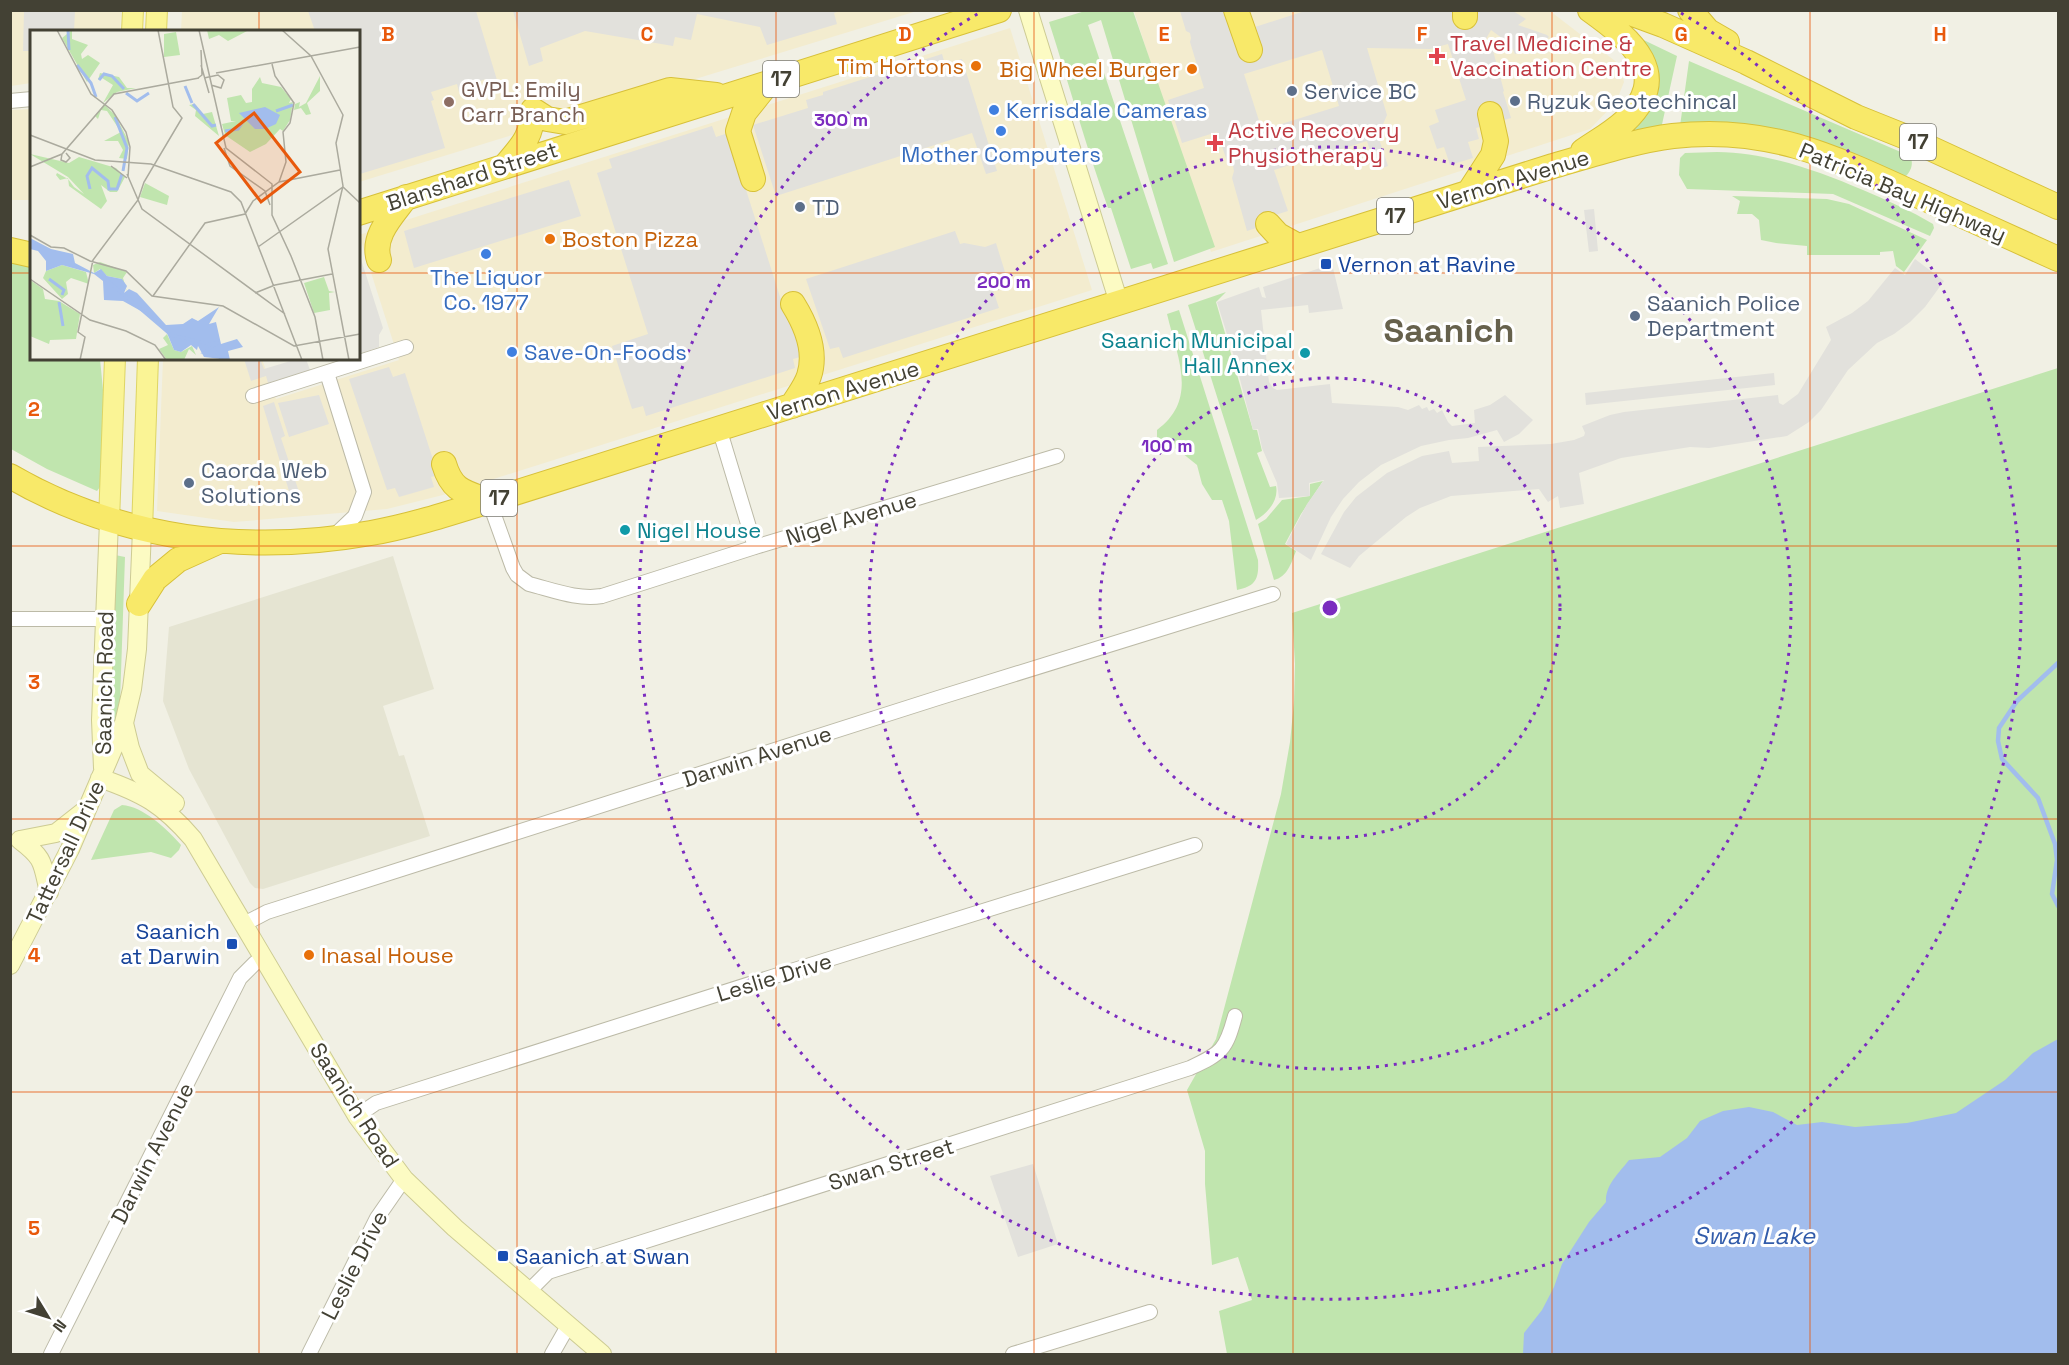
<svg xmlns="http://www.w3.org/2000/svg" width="2069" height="1365" font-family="'Space Grotesk',sans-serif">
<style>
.residential{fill:#e5e4d2}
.commercial{fill:#f3eccf}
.green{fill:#c0e5ae}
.parking{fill:#e2e1dc;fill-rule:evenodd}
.water{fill:#a2bded}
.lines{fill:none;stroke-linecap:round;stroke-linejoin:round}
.stream{stroke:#a2bded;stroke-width:4.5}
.street-casing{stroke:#bcbaa7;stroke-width:16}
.secondary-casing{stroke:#cdcb93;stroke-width:20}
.primary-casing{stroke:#ded565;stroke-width:22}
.highway-casing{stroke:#d7c039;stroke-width:26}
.street{stroke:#fff;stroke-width:14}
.secondary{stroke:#fcfbc3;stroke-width:18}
.primary{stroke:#faf495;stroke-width:20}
.highway{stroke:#f8e969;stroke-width:24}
.grid{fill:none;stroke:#e8590c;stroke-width:1.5;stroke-opacity:0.55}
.ring{fill:none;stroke:#7b2cbf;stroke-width:3;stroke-dasharray:3 6}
.health-dot{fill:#e0444e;stroke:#fff;stroke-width:2}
.food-dot{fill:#e8710a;stroke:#fff;stroke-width:2}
.service-dot{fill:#5c6f8a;stroke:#fff;stroke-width:2}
.education-dot{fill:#8d6e63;stroke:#fff;stroke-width:2}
.shop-dot{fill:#3f7fe0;stroke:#fff;stroke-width:2}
.transit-dot{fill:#1a4fb4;stroke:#fff;stroke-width:2}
.culture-dot{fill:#0f9aa8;stroke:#fff;stroke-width:2}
.labels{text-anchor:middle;stroke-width:6;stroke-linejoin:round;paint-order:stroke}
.shield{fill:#fff;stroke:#7b7a71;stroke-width:1.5}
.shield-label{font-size:21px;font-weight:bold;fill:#434134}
.health-label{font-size:22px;fill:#be3a42;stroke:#fff;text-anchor:start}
.food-label{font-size:22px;fill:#c56008;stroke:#fff;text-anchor:end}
.education-label{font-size:22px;fill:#785e54;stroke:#fff;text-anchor:start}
.service-label{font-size:22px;fill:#4e5e75;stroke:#fff;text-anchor:start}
.shop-label{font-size:22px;fill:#366cbe;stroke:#fff;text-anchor:start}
.street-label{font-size:22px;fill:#434134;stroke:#fff}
.transit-label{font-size:22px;fill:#164399;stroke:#fff;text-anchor:start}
.culture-label{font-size:22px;fill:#0d838f;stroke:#fff;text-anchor:end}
.water-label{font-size:24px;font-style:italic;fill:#325caa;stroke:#fff}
.town-label{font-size:34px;font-weight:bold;fill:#66614c;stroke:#fff}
.inset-river{fill:none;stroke:#a2bded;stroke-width:3}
.inset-road{fill:none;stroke:#abaa9e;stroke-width:1.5}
.view{fill:#e8590c;fill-opacity:0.15;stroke:#e8590c;stroke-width:3}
.inset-edge{fill:none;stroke:#434134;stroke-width:3}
.grid-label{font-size:20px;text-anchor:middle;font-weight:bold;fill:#e8590c;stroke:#fff;stroke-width:6;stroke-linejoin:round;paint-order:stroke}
.centre{fill:#7b2cbf;stroke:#fff;stroke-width:3}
.ring-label{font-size:18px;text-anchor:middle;font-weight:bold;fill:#7b2cbf;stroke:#fff;stroke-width:6;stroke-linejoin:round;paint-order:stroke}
</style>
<rect width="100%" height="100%" fill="#f1f0e4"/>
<path class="residential" d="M393,556L434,689L383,706L399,756L404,755L430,836L263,889L255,888L250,883L189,769L163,701L169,627Z"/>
<path class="commercial" d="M182,10L917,11L359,182L358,32H181Z
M10,11H121L120,31L32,32L31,83L11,86Z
M1134,11H1550L1619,64L1624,82L1616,102L1590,129L1211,252Z
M1010,28L1092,290L443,495L387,509L234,522L157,511L163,359H262L276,399L399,360L359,235Z
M31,109V200H11V110Z"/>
<path class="green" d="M1085,11H1133L1215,247L1174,262L1101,20L1088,25L1168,264L1153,269L1151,263L1131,269L1111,208H1108C1086,147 1069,84 1049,22Z
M1627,32L1677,56L1661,129L1616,137L1643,112Z
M1689,61L1910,156C1914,163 1911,171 1906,176L1901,175L1680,126Z
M1717,152C1769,153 1816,170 1863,190C1887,200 1911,211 1933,224L1934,228L1930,236L1833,194L1687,189L1679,175L1680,158L1685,153Z
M1732,196L1827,199L1849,204L1927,240L1904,272L1896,266L1893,251L1880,252V255H1807V246L1776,243L1761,240L1759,220L1752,214H1737L1740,201Z
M10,261L31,266L32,358L100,359L104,400L100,487L97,491L47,469L11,449Z
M1226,292L1216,302L1253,430H1257L1262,451L1257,453L1270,487L1276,486C1279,500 1268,513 1256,520L1188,305Z
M1179,310L1258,560C1259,579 1256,586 1237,590L1229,521L1222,500H1212L1202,484L1197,465L1177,449L1157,444V430C1199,399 1177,357 1167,314Z
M2058,368V1354H1227L1219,1311L1252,1300L1238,1257L1212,1265L1205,1184V1151L1187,1090L1216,1039L1281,794L1290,742L1294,702L1295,664L1292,613Z
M1323,481L1301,514L1285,544L1296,551C1291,564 1287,577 1274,580L1258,524L1266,519L1282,500L1310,496V484Z
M115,555L125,557L120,702L116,720L114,721L112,719L111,686Z
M122,805C143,806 168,830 181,845L179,850L171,858L151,852L91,860L114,810Z"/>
<path class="parking" d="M1308,10L1513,11L1526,19L1518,25L1547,35L1549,37L1537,47L1515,54L1510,44L1491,30L1483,44L1482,49L1492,47L1504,91L1503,92L1511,118L1476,128L1479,139L1468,142L1473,158L1450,165L1444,147L1437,149L1429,126L1439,122L1435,110L1466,100L1448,44L1430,49L1367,48L1387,115L1378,136L1388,166L1376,170L1367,141L1274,170L1288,211L1272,216L1262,226L1247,231L1232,178L1234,171L1233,166L1227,161L1217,132L1182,143L1168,100L1204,88L1190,42L1191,38L1190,33L1186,31L1180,11H1225L1258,39L1255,27ZM1322,50L1339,106L1262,130L1244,74Z
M24,11H75L74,31L32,32L31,51H23Z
M308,11H476L497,80L488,83L486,79L462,87L463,91L459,92L457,84L431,92L434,100L431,101L445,148L360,174L358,32L315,31Z
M513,11V10L840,11L834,13L837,24L767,45L760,27L697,14L691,40L675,37L673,46L585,31L540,48L543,61L529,66Z
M942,54L945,64L962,59L997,171L986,174L972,133L776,196L753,125L808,108L806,100L823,95V92Z
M712,126L716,137L728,133L788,322L793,321L804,356L793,359L795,368L646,416L643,406L632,409L612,346L648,334L597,173L612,168L609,159Z
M569,180L581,216L414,268L404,231Z
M1594,209L1598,251L1589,252L1584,210Z
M955,231L960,244L964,243L985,247L996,243L1009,285L993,290L999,308L843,358L839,347L830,349L806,279Z
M359,253L383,328L379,335V347L359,354Z
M1915,259L1944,281L1925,307L1910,322L1894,334L1877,343L1848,370L1821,410L1809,422L1787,436L1709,448L1690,447L1621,458L1579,473L1584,504L1560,508L1558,496L1548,502L1539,489L1451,496L1420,508L1406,517L1359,556L1350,568L1321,554L1344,512L1356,497L1387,473L1422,456L1449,451L1452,463L1479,461L1478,447L1551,444L1574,440L1584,436L1585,433L1582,426L1610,415L1624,412L1778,395L1779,403L1783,405L1798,394L1831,340L1826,327L1852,313L1868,301L1895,268L1905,275Z
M1332,264L1343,309L1309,313L1308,305L1261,310L1269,382L1273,388L1277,390L1330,384L1332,403L1398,407L1408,410L1419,405L1422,409L1427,407L1429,411L1434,409L1437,413L1442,410L1448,422L1452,426L1475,423L1474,410L1490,405L1505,395L1533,420L1519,434L1504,442L1497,430L1468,438L1449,440L1421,446L1381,465L1359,482L1343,499L1331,517L1311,560L1286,544L1307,504L1324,480L1309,483L1310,496L1279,498L1277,483L1262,448L1258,429L1253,430L1235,360L1217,302L1259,287L1262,297L1266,298L1263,287Z
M244,359H260L264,369L297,359H306L310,370L268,383L266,376L251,381Z
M389,367L393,377L405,373L438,475L431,477L434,487L399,497L395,488L387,490L349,379Z
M1774,373L1775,385L1586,405L1585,393Z
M319,395L329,424L289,437L278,403Z
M274,402L285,436L281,438L302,501L293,504L263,406Z
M1033,1164L1058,1244L1018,1257L990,1176Z"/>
<path class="water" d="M2058,1039V1354H1523L1524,1333L1542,1310L1554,1287L1562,1264L1589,1222L1606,1202C1605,1185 1619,1173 1629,1160L1660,1157L1687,1138L1700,1121L1723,1111L1749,1107L1773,1112L1797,1125L1822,1122L1855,1127L1907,1123L1956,1113L2005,1080L2033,1053Z"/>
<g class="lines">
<path class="stream" d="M2058,663L2017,701L1999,728L1998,741L2002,759L2038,798L2055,844L2057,860L2052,894L2058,906"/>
<defs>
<path id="street" d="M10,101L32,99
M327,373L364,492L355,516L333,537
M253,396L406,347
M719,428L755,547
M489,501L513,568L517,575L529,584C553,590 577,600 602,596L755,547L1057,456
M10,619H105
M244,924L267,912L938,698L1273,594
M357,1116L376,1103L775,976L1195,845
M528,1292L548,1272L1190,1068C1222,1053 1226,1050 1235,1016
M51,1354L240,978L255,963L263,958
M309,1354L377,1218L404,1179
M552,1354L568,1326
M1013,1354L1150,1312"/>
<path id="secondary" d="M1028,10L1119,303
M124,723L130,748L140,774L175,803
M103,768L101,720L109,521
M100,778C143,793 163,804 193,839L357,1116L404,1179L455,1228L602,1354
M20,840L56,833L84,811
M20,840C45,859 42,863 49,892
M10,965L70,849L124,723L132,689L137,649L142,530"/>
<path id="primary" d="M132,32L133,10
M156,32L157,10
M109,521L115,358
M142,530L148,358"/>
<path id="highway" d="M1236,10L1250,50
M1465,10V17
M1622,10L1663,25L1746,62L1856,117L1906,137L2058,207
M1690,10L1708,31L1727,42
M1583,151C1596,142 1612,133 1624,122C1674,75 1632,40 1590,10
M505,166C522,146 532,137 533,110L547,119L565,122L670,90L716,95
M753,179L738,131L744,113L768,83
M1469,192L1493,155L1496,141L1490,114
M358,213L999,10
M1268,224L1278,235L1298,246
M10,250L32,255
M379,260C371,236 393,215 406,197
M792,406C798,396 806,386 809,376C817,352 806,325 793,304
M444,464C452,491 464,492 489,501
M10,476C120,540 247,555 371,533C411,526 450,513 489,501L1553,166C1592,155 1633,141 1673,136C1768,125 1834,157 1917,195C1964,216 2011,238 2058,259
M139,604L155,579L178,560L220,541"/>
</defs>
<use href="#street" class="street-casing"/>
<use href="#secondary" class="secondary-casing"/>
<use href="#primary" class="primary-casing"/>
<use href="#highway" class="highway-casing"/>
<use href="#street" class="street"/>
<use href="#secondary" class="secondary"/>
<use href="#primary" class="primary"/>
<use href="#highway" class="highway"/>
</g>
<path class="grid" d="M259,10V32M517,10V1354M776,10V1354M1034,10V1354M1293,10V1354M1552,10V1354M1810,10V1354M10,273H32M358,273H2058M259,358V1354M10,546H2058M10,819H2058M10,1092H2058"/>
<g class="ring">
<circle cx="1330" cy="608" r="230"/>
<circle cx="1330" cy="608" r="461"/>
<path d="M1681 13A691 691 0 1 1 979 13"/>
</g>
<g class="health-dot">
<path d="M1434 47h6v6h6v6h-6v6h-6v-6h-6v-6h6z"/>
<path d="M1212 134h6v6h6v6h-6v6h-6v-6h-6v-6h6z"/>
</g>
<g class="food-dot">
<circle cx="976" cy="66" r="6"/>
<circle cx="1192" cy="69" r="6"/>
<circle cx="550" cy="239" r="6"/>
<circle cx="309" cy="955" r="6"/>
</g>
<g class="service-dot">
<circle cx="1292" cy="91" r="6"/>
<circle cx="1515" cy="101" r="6"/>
<circle cx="800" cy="207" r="6"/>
<circle cx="1635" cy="316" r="6"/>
<circle cx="189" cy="483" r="6"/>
</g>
<circle class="education-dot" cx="449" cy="102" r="6"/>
<g class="shop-dot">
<circle cx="994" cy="110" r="6"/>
<circle cx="1001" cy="131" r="6"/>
<circle cx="486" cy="254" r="6"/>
<circle cx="512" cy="352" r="6"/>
</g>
<g class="transit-dot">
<rect x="1320" y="258" width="12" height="12" rx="3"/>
<rect x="226" y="938" width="12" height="12" rx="3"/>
<rect x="497" y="1250" width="12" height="12" rx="3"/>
</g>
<g class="culture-dot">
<circle cx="1305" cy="353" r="6"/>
<circle cx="625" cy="530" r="6"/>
</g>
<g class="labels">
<g class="shield">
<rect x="763" y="61" width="36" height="36" rx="4.5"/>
<rect x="1900" y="124" width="36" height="36" rx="4.5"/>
<rect x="1377" y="198" width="36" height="36" rx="4.5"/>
<rect x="481" y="480" width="36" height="36" rx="4.5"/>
</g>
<g class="shield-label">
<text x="781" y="86">17</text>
<text x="1918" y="149">17</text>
<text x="1395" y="223">17</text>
<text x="499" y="505">17</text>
</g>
<g class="health-label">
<text x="1450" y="51">Travel Medicine &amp;<tspan x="1450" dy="25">Vaccination Centre</tspan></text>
<text x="1228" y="138">Active Recovery<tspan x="1228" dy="25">Physiotherapy</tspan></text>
</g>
<g class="food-label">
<text x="964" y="74">Tim Hortons</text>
<text x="1180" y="77">Big Wheel Burger</text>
<text x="562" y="247" text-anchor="start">Boston Pizza</text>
<text x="321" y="963" text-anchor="start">Inasal House</text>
</g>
<g class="education-label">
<text x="461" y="97">GVPL: Emily<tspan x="461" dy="25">Carr Branch</tspan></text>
</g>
<g class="service-label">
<text x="1304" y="99">Service BC</text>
<text x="1527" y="109">Ryzuk Geotechincal</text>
<text x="812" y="215">TD</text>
<text x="1647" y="311">Saanich Police<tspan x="1647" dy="25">Department</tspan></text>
<text x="201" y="478">Caorda Web<tspan x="201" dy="25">Solutions</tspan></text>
</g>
<g class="shop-label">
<text x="1006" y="118">Kerrisdale Cameras</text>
<text x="1001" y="162" text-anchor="middle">Mother Computers</text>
<text x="486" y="285" text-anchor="middle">The Liquor<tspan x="486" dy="25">Co. 1977</tspan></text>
<text x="524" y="360">Save-On-Foods</text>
</g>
<g class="street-label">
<text transform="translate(472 176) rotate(-18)" y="8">Blanshard Street</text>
<text transform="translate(1513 179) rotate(-17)" y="8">Vernon Avenue</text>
<text transform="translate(1903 192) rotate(23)" y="8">Patricia Bay Highway</text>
<text transform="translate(843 390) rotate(-17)" y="8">Vernon Avenue</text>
<text transform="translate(851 518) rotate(-17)" y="8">Nigel Avenue</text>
<text transform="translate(104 683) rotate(-89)" y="8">Saanich Road</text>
<text transform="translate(757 756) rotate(-18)" y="8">Darwin Avenue</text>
<text transform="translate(65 852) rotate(-65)" y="8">Tattersall Drive</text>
<text transform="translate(774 977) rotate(-17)" y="8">Leslie Drive</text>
<text transform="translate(355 1105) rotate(57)" y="8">Saanich Road</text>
<text transform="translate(152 1153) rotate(-63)" y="8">Darwin Avenue</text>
<text transform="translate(891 1164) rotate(-17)" y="8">Swan Street</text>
<text transform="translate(354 1265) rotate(-63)" y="8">Leslie Drive</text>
</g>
<g class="transit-label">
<text x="1338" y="272">Vernon at Ravine</text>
<text x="220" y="939" text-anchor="end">Saanich<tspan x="220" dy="25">at Darwin</tspan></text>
<text x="515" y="1264">Saanich at Swan</text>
</g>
<g class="culture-label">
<text x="1293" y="348">Saanich Municipal<tspan x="1293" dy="25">Hall Annex</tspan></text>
<text x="637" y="538" text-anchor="start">Nigel House</text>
</g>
<g class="water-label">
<text x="1754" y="1244">Swan Lake</text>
</g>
<g class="town-label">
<text x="1449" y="342">Saanich</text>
</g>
</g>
<g transform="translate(30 30)">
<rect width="330" height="330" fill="#f1f0e4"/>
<path d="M42,0V9L58,15L51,24L52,29L58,25L70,33L57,52L32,8ZM177,0H219L198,11L189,5L179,9ZM146,2L150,25L134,27V4ZM70,43L89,47L97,58H106L87,62L73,73L83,55L72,48L68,50ZM290,46V61L277,73L281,84L276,85L271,78L264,80L265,74L270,72L269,77L276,73ZM230,47L232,53L251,57L261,69L259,73L263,72L260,90L253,101L250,99L236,114L220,122L195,105L192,94L206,91H201L197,68L211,65L216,73L222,72V59ZM74,74L85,85L99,112L97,129L89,128L93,120L88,111H74L91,102L77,81L71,80L68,89L65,86ZM165,74L173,84L182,82L189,106L165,86L166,80L159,75ZM0,124L39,133L49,127L86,138L95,147L87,162H80L71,155L77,171L71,179L39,156L38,148L30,150L26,145L27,143L38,149L44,157L54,164L38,147ZM115,153L139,166L137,175L110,167ZM70,232L97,242L93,248L97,262L92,249L77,246L70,239L64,243L63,235ZM32,235L56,242L59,254L41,248L36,252L38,264L32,269L13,248L16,241ZM294,247L299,261L305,262L299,263L300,280L284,283L274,253ZM0,250L13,259L15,269L29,271L50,284L46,309L20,310L19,314L0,306ZM137,304L144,320L151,322L162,316L166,325L159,319L154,330H137L129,319L138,315L133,308Z" fill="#c0e5ae"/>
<path d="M235,77L250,85L246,94L235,99H225L209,83ZM0,208L21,219L43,224L45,233L64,243L71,239L77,246L92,249L97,256L94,263L99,259L107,263L136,295L153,294L162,288L168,291L189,277L179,294L186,292L191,314L207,309L213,317L198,321L200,330L174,327L168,316L167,320L161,315L151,322L144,320L137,303L118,285L93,271L74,270L73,251L64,244L32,235L16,241V231L8,221L0,219Z" fill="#a2bded"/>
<path class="inset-river" d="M38,0L39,20M47,35L61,53L66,67M69,50L74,44L82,46L94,59M155,56L162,73M96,63L107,71L119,63M163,74L182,96L186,95M246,81L263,75M85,87L97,118L93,141M195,101L208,99L214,90M60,159L57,146L62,138L78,151L79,159H87L92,144M72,246L141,305L179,314L189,312M19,249L34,260L32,265M29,272L33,296M189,312L175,322H186L192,330"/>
<path class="inset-road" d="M27,0L61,64L82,80L96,102L100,117L98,147M169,0L196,118L242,154V185L261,226M252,0L281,26L313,85L306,113L313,156L298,219L319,330M242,34L245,46L264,73L260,93L253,102L256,132L249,152M171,35L179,63M186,43L330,17M168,48L172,45L171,20M174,48L188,45L194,50L191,58L181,55M0,105L65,130L121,134L201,162L211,172L234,231M194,118L200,136L235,161L240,175M32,124L31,130L36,132L40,128L36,123M81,136L97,148M0,137L32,124L84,64L169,48M97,144L112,179L255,284M0,205L21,217L34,218L60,231L96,241L122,266L193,276L264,316L330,304M228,217L313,157L330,173M261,226L285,287L293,330M234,231L272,330M0,249L60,290L96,301L125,315L136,330M225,263L245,255L302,244M123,266L175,193L215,184L223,171L249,152L310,140M50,330L55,307L48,302L63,230L108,170L114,152L152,88L143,77L128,0"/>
<path class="view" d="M224,83L270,142L231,172L186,113Z"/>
<rect width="330" height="330" class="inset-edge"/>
</g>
<g class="grid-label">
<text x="388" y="41">B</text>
<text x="647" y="41">C</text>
<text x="905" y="41">D</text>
<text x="1164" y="41">E</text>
<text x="1422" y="41">F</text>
<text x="1681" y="41">G</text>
<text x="1940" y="41">H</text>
<text x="34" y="416">2</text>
<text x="34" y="689">3</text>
<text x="34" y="962">4</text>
<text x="34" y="1235">5</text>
</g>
<circle cx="1330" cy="608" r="9" class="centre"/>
<g class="ring-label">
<text x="841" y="126">300 m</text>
<text x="1004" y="288">200 m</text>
<text x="1167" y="452">100 m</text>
</g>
<rect width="2069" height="1365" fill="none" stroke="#434134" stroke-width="24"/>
<g transform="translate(48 1317) rotate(128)" stroke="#ffffff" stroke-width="4.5" paint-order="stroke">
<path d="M0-4.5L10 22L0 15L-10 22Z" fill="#434134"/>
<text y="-9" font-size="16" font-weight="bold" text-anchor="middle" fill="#434134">N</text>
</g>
</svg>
